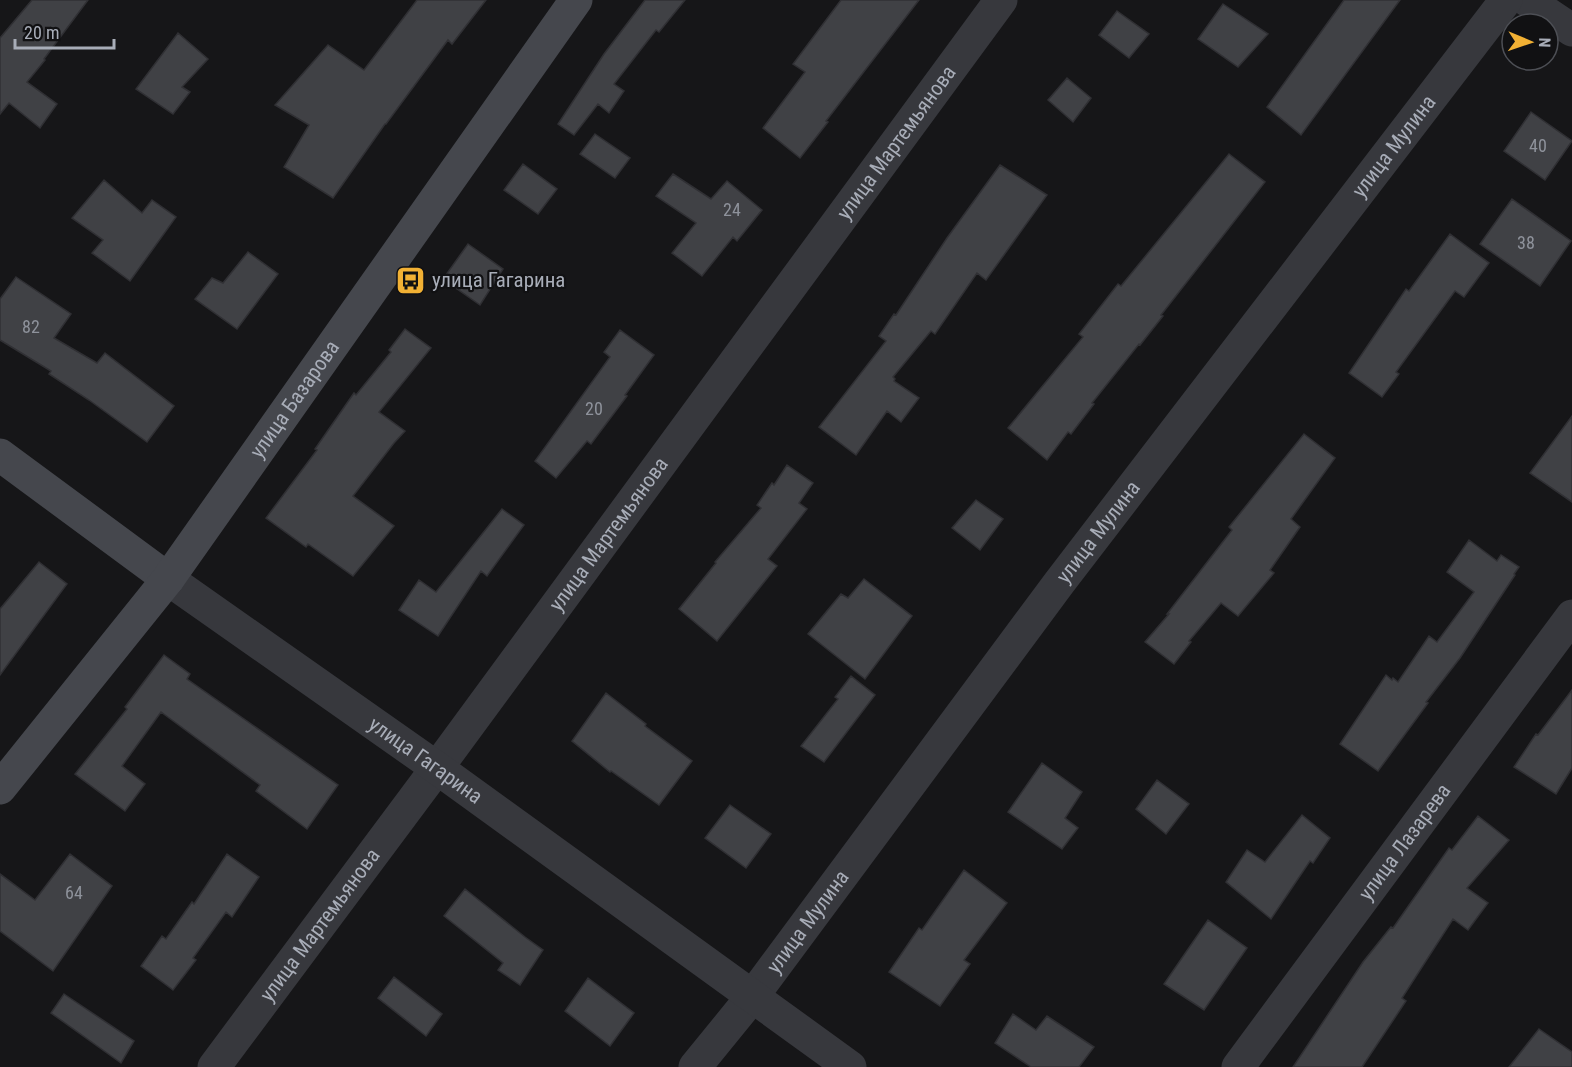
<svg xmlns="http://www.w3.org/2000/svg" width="1572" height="1067" font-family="'Roboto Condensed',sans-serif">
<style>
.building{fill:#404145;stroke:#303034;stroke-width:1.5}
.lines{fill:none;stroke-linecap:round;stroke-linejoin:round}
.minor{stroke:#37383d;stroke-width:33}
.tertiary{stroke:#37383d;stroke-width:33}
.secondary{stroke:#45474d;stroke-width:33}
.labels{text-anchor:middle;stroke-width:4.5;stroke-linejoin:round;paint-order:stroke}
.number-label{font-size:18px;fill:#8e929b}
.street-label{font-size:21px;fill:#a8adb8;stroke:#111113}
.poi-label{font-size:21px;fill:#a8adb8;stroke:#111113;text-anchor:start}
</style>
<rect width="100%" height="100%" fill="#161618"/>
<path class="building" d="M32,0H88L44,59L45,60L27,82L57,104L40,128L9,103L0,114V38Z
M417,0H486L452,44L448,40L386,124H385L333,198L284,167L309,125L275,105L328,45L364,70Z
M645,0H685L659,32L656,30L614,84L624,91L609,113L598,104L574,135L558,124L604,54Z
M841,0H919L826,121L828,122L800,158L763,128L805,72L793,64Z
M1344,0H1400L1301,135L1267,107Z
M1223,4L1268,34L1238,67L1198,39Z
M1117,11L1149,34L1129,58L1099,35Z
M178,33L208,59L182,87L190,92L173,114L136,89Z
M1067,78L1091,98L1073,122L1048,100Z
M1531,112L1572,141L1545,180L1504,151Z
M595,134L630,158L615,178L580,154Z
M1229,154L1265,182L1161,315L1163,316L1140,345L1139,344L1092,403L1094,404L1071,434L1068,432L1047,460L1008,428L1083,337L1079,334L1118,284L1121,286Z
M523,164L557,189L538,214L504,190Z
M1000,165L1047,195L986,280L977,273L935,334L931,331L893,377L895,379L894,381L919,398L901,422L887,411L856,455L819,427L886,341L879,336L894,314L896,315L947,238Z
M673,174L711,199L727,181L762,210L737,241L733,237L702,276L672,253L696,223L656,196Z
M104,180L142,213L152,200L176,217L130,281L92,253L103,240L72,218Z
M1512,199L1571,241L1540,286L1480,244Z
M1450,234L1489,263L1464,297L1455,291L1396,372L1399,374L1382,397L1349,373L1406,289L1409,291Z
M468,244L503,269L480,305L443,279Z
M248,252L278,274L237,329L195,299L212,278L223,283Z
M16,277L71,314L54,338L97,363L105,353L174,406L147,442L89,400L49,374L51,371L0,340V299Z
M405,329L431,348L379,412L405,431L394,443L353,496L394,526L353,576L308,544L306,547L266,518L317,450L315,449L354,393L356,395L391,352L389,350Z
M620,330L654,355L625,395L627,396L591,444L587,441L556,478L535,461L610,357L604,352Z
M1572,416V502L1530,473Z
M1304,434L1335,458L1291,519L1300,527L1270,570L1274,573L1238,616L1221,603L1189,641L1191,642L1174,664L1145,642L1169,614H1167L1232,530L1229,527Z
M787,465L813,483L799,503L807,509L768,559L777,566L717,641L679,609L716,563L715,562L761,508L757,505L772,483L774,485Z
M976,500L1003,519L980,550L952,528Z
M502,509L524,525L487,576L481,571L438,636L399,610L419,580L436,592Z
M1469,540L1497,561L1501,555L1519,567L1514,574L1515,575L1460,658L1426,702L1428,703L1378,771L1340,744L1386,675L1392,680L1393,678L1398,682L1429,636L1437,642L1474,592L1447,572Z
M39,562L67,584L0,675V609Z
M864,579L912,616L865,679L808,634L841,594L848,598Z
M164,655L190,674L187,679L338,785L307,829L256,791L260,785L161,712L122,766L145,784L125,811L75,774L127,709L125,707Z
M851,676L875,695L824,762L801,746L838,699L835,697Z
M1572,690V768L1556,794L1514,767L1536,734L1538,735Z
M606,693L646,724L645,726L692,761L659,805L611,771L610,772L572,741Z
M1042,763L1082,792L1065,818L1078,828L1062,849L1008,812Z
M1157,780L1189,804L1166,834L1136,809Z
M730,805L771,834L746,868L705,838Z
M1302,815L1330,838L1313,863L1310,861L1271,919L1226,882L1247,850L1265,862Z
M1478,816L1509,840L1467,888L1488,903L1468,930L1453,919L1402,998L1406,1001L1362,1067H1293L1363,962L1391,927L1393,928L1449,848L1452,850Z
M70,854L112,886L53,971L0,931V874L35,900Z
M227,854L259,877L232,917L226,912L193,958L196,960L173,990L141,966L162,936L166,939L192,902L194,904Z
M964,870L1007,903L964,960L970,964L940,1006L889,972L919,928L922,930Z
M465,889L525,937L543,950L520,985L498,970L503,963L444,916Z
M1208,920L1247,948L1204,1010L1164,984Z
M394,977L442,1014L426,1036L378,998Z
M588,978L634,1013L610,1046L565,1011Z
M64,994L134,1041L121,1063L51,1013Z
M1013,1014L1036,1030L1047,1016L1094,1047L1079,1067H1031L995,1043Z
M1539,1029L1572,1052V1067H1509Z"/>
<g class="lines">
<g class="minor">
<path d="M1527,0L1572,30"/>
<path id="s1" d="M214,1067L437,768L1001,0"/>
<path id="s2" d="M695,1067L752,997L1059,583L1506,0"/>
<path id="s3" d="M1238,1067L1572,616"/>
</g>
<path class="tertiary" id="s4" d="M168,579L437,768L850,1067"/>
<g class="secondary">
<path d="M0,455L168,579"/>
<path id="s5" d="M0,788L168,579L576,0"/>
</g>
</g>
<defs>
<symbol id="bus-square" viewBox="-11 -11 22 22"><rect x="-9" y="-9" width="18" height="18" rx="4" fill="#f2b134" stroke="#111113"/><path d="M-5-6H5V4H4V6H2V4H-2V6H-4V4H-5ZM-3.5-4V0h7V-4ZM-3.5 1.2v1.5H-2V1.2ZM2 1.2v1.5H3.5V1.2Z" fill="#111"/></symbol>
</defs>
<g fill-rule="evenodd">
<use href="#bus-square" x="394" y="264" width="33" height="33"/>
</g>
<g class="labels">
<g class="number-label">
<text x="1538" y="152">40</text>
<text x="732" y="216">24</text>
<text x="1526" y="249">38</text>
<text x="31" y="333">82</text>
<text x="594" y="415">20</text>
<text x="74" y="899">64</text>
</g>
<g class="street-label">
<text dy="7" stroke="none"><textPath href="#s1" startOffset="1149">улица Мартемьянова</textPath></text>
<text dy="7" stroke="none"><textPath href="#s2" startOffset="1156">улица Мулина</textPath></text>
<text dy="7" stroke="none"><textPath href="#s5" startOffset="488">улица Базарова</textPath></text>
<text dy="7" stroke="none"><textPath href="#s2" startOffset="670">улица Мулина</textPath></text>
<text dy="7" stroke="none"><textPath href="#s1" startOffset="663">улица Мартемьянова</textPath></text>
<text dy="7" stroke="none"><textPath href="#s4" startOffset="315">улица Гагарина</textPath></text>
<text dy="7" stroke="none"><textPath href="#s3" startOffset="280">улица Лазарева</textPath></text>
<text dy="7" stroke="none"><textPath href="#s2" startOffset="184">улица Мулина</textPath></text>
<text dy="7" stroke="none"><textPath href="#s1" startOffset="177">улица Мартемьянова</textPath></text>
</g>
<g class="poi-label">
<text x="432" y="287">улица Гагарина</text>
</g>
</g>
<g transform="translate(1530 42) rotate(92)"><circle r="28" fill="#111113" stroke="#4d4f55" stroke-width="1.5"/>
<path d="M0-4.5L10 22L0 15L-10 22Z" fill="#f2b134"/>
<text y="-9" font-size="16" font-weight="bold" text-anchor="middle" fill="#a8adb8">N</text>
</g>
<path d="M15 39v9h99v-9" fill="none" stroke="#a8adb8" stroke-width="3"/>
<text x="24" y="39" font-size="18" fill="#a8adb8" stroke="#111113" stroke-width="4.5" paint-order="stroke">20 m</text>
</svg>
